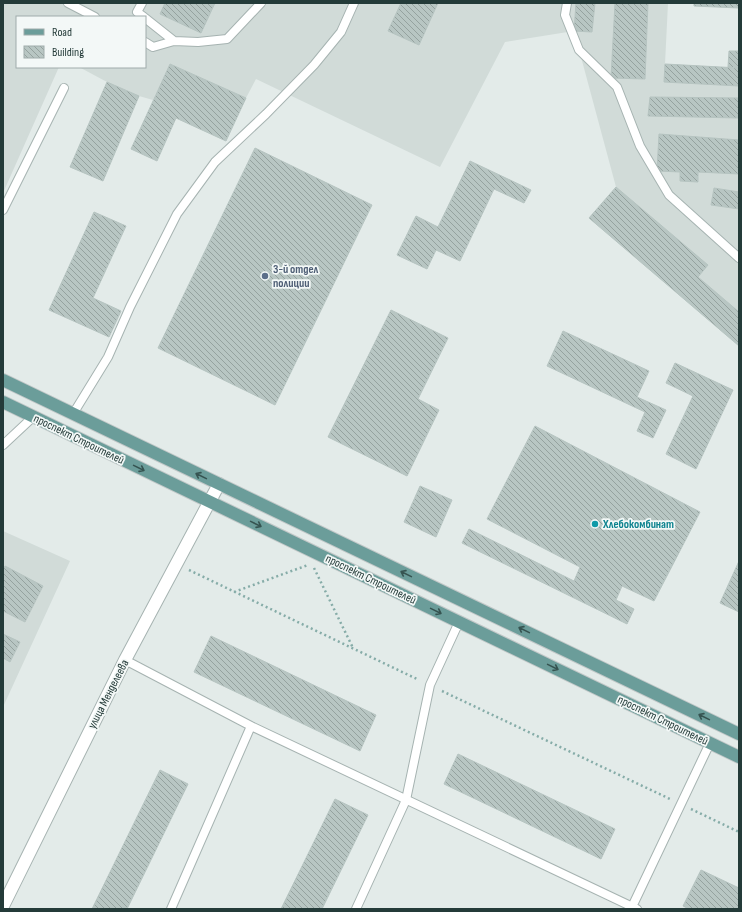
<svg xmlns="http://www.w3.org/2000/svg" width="742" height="912" font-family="'Sofia Sans Condensed',sans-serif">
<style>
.built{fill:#d1dbd8}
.building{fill:url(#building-back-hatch);stroke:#b6c4c1}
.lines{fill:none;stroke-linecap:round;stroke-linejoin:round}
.lane-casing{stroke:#a6b3b1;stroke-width:10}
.street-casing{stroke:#a6b3b1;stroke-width:14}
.primary-casing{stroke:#c2c8c8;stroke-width:14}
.path{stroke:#86aca8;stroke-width:2.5;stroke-dasharray:2 3;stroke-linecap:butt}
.lane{stroke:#fff;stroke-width:8}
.street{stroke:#fff;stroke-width:12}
.primary{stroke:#6b9d9a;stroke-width:12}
.oneway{stroke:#365451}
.service-dot{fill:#5c6f8a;stroke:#f3f8f7;stroke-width:1.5}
.culture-dot{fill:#0f9aa8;stroke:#f3f8f7;stroke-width:1.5}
.labels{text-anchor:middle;stroke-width:3.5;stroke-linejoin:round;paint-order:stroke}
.service-label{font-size:12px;font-weight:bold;fill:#4e5e75;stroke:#f3f8f7;text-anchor:start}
.street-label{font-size:12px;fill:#243b39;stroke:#f3f8f7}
.culture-label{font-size:12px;font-weight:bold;fill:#0d838f;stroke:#f3f8f7;text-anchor:start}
</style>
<defs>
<pattern id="building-back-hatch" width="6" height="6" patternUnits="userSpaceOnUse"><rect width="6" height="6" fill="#b8c6c3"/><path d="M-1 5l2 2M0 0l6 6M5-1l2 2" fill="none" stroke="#95a29f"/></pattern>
</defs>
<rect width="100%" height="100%" fill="#e3ebe9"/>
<path class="built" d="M3,3H668L665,64L739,68V312L698,277L708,265L616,187L574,31L505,42L440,167L256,79L246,98L170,64L153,100L139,96L107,82L79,67H145V17H17V67H59L3,193Z
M3,531L70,561L3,707Z"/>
<path class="building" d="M165,3H215L201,33L160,14Z
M401,3H438L419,45L388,31Z
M576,3H595L592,32L574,31Z
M615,3H648L645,79L611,78Z
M694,3H739V8L694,6Z
M729,51H739V68L728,67Z
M170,64L246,98L226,141L176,118L157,161L131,149Z
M665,64L739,68V86L664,82Z
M107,82L139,96L103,181L70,167Z
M650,97L739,98V118L648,116Z
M659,134L739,140V174L698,172V182L680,181V172L657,171Z
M255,148L372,205L275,405L158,348Z
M470,161L531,190L524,203L494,189L460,261L436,250L427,269L397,255L416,216L438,227Z
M616,187L708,265L698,277L739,312V346L589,218Z
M714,188L739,192V209L711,205Z
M94,212L126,226L93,298L121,311L109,337L49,310Z
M391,310L448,338L418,399L439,410L407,476L328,437Z
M563,331L649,371L637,397L666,410L653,438L637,431L645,412L547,366Z
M675,363L733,390L696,469L666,454L693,396L666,383Z
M535,426L700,512L654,601L622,586L616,600L634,609L627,624L462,543L469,529L574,581L580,567L487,519Z
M420,486L452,500L436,537L404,522Z
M739,561V612L720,603Z
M5,566L43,586L25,622L3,611V570Z
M3,634L20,642L10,662L3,658Z
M211,636L376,715L360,751L194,672Z
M458,754L615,829L601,859L444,784Z
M160,770L188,784L127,909H92Z
M335,799L368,815L322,909H281Z
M701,870L739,888V909H689L683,906Z"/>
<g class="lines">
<defs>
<path id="lane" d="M68,3L95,17
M142,3L137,12L144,17
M567,3L565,15L579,50L617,87L640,146L669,195L739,258
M145,18L174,41
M145,42L153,47L174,41L198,42L227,39L261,3
M3,210L64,88
M73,414L108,357L130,307L177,214L215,162L266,114L314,65L341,32L354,3
M3,445L33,417
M125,660L251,726L637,909
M171,909L251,726
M356,909L406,800L430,685L459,622
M631,909L710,743"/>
<path id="street" d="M3,906L125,660L219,484"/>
<path id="primary" d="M3,380L739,734
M3,402L739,757"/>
</defs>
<use href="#lane" class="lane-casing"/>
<use href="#street" class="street-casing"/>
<use href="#primary" class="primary-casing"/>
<path class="path" d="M314,568L353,648
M189,570L419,680
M234,592L308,565
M442,691L670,799
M691,809L739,832"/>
<use href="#lane" class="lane"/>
<use href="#street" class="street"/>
<use href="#primary" class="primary"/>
</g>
<defs><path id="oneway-shaft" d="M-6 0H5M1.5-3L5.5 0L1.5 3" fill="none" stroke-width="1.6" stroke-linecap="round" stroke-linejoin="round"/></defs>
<g class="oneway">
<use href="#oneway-shaft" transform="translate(139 468) rotate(26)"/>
<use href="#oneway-shaft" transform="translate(201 476) rotate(-154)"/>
<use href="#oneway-shaft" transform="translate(256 524) rotate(26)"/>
<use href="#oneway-shaft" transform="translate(406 574) rotate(-154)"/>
<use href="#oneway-shaft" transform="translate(436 611) rotate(26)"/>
<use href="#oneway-shaft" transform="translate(524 630) rotate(-154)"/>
<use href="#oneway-shaft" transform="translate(553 667) rotate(26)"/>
<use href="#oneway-shaft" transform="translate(704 717) rotate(-154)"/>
</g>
<circle class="service-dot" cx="265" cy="276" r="4"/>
<circle class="culture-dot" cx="595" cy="524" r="4"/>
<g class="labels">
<g class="service-label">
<text x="273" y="273">3-й отдел<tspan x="273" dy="14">полиции</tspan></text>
</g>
<g class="street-label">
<text transform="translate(79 439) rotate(26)" y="4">проспект Строителей</text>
<text transform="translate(371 579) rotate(26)" y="4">проспект Строителей</text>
<text transform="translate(108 694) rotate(-63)" y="4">улица Менделеева</text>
<text transform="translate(663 720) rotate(26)" y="4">проспект Строителей</text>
</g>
<g class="culture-label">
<text x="603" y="528">Хлебокомбинат</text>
</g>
</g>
<rect width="742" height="912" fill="none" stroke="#243b39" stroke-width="8"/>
<rect x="16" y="16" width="130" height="52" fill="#f3f8f7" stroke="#a0acab"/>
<rect x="24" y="29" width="20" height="6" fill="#6b9d9a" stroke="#a0acab"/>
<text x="52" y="36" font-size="12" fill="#243b39">Road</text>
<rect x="24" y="46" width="20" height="12" fill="url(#building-back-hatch)" stroke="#a0acab"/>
<text x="52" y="56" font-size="12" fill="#243b39">Building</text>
</svg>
